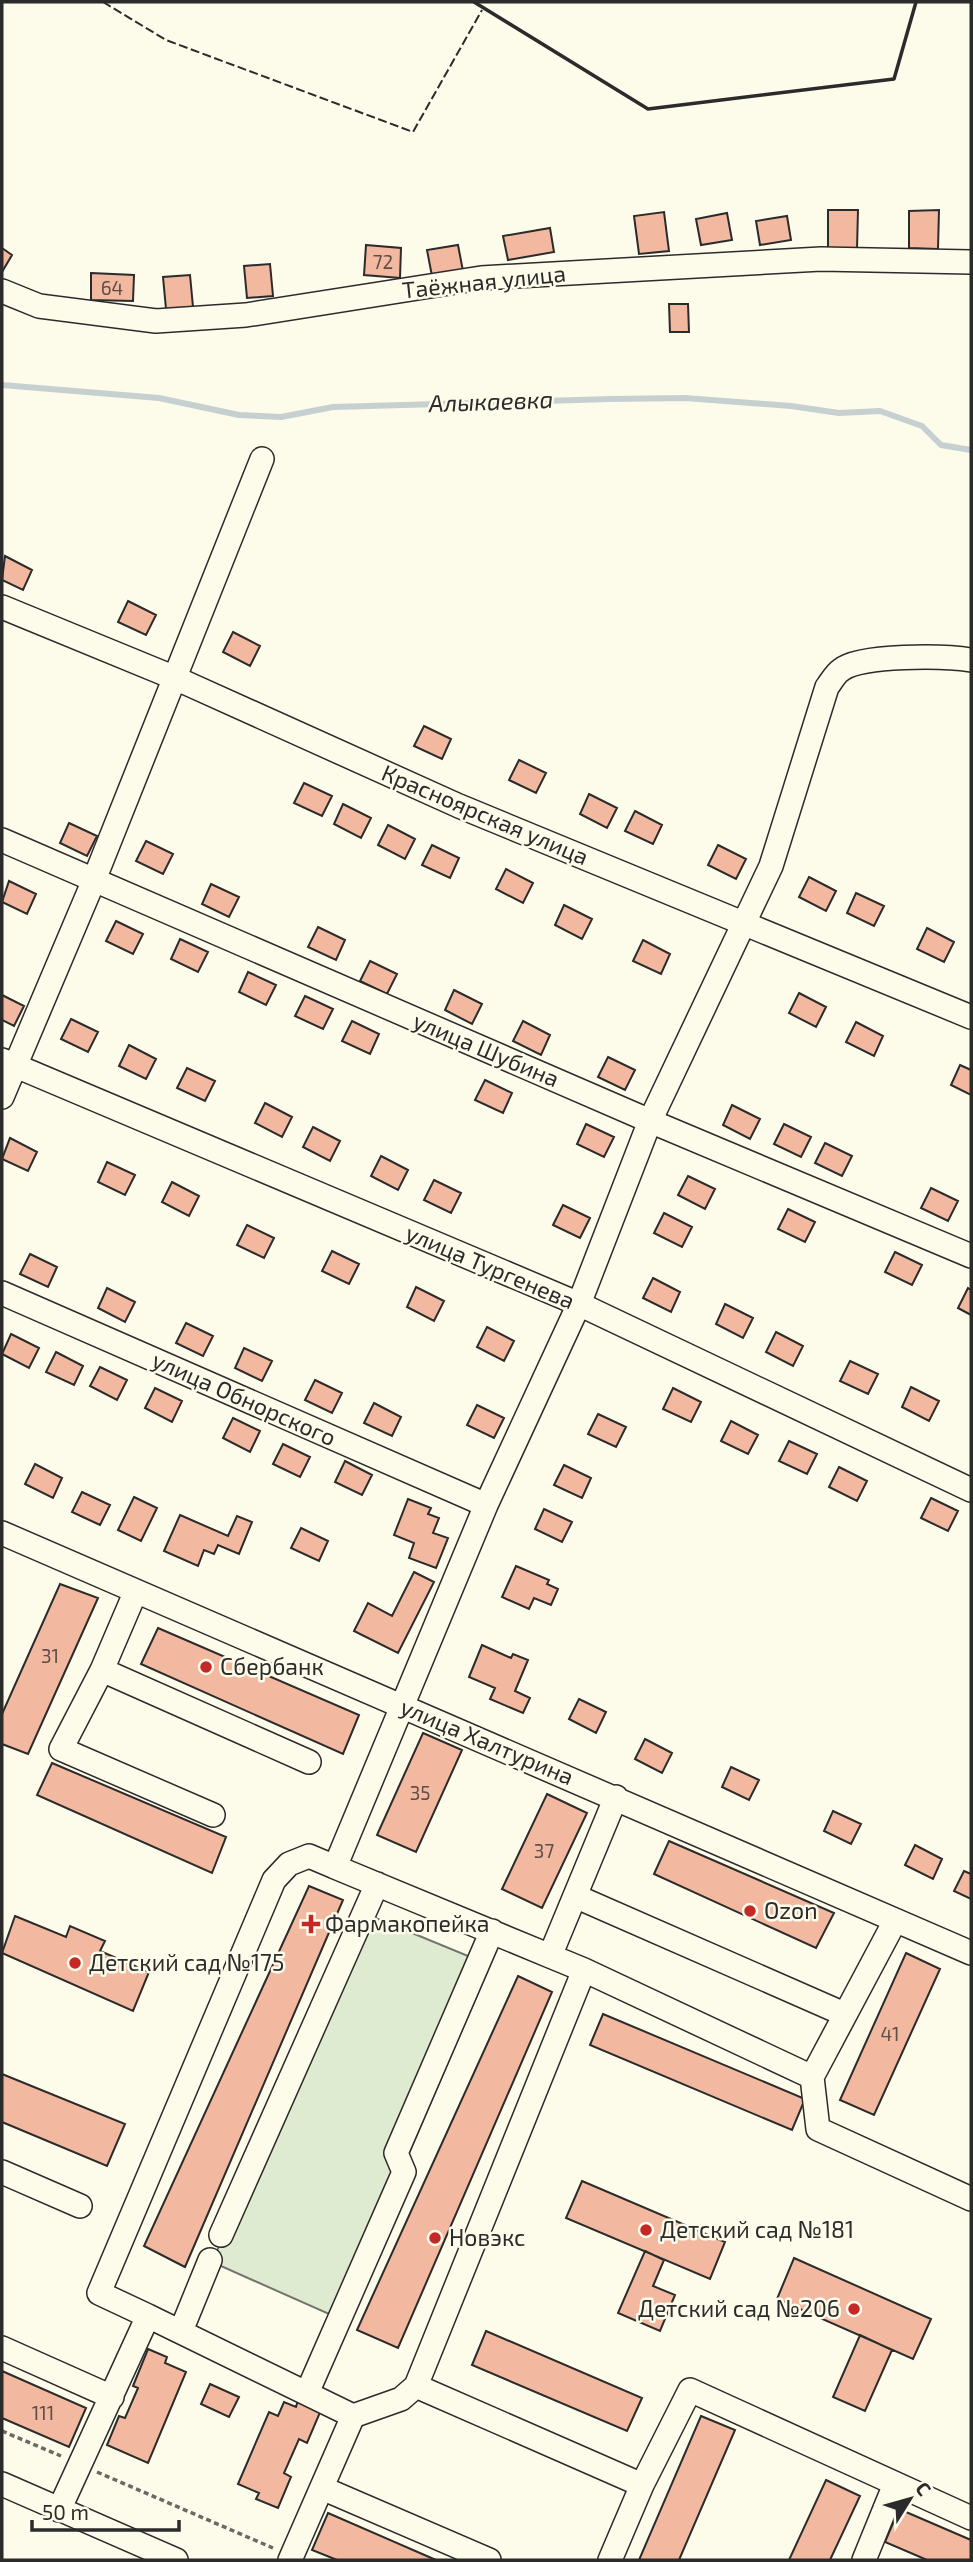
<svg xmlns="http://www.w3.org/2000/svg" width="973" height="2562" font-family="'Exo 2',sans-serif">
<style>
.green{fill:#deebd1;stroke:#74746e;stroke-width:2}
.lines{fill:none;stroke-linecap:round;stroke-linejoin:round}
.stream{stroke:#c7d0d0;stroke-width:6}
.building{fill:#f2b8a0;stroke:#2b2b2b;stroke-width:2}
.minor-casing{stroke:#2b2b2b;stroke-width:26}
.path{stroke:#6a6964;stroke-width:3.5;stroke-dasharray:5 3.5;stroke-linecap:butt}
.minor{stroke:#fdfbea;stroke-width:23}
.fence{stroke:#2b2b2b;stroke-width:2;stroke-dasharray:9 3.5;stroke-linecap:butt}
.wall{stroke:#2b2b2b;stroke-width:3.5}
.poi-dot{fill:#c62828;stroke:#fdfbea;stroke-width:2.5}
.labels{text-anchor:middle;stroke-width:5;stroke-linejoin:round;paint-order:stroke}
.number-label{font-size:19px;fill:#5d4e48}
.street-label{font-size:23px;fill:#2b2b2b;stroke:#fdfbea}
.poi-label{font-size:23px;fill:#2b2b2b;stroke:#fdfbea;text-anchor:start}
.water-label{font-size:24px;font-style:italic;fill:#2b2b2b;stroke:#fdfbea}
</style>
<rect width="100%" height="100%" fill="#fdfbea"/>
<path class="green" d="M366,1914L490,1965L338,2318L212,2262Z"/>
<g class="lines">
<path class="stream" d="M2,385L159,398L239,415L281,417L333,407L611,399L685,398L791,406L839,413L880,411L922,426L941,445L971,450"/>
</g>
<path class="building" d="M828,210H858L857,249L828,248Z
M939,210L938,249L909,248V211Z
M664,212L669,251L639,254L634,216Z
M727,213L732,240L701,245L696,219Z
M787,216L791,240L760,245L756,221Z
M550,228L554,252L508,260L503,236Z
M366,245L401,248L400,278L364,275Z
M458,245L463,271L432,276L427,250Z
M2,248L12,255L2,272Z
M270,264L273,296L247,298L244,266Z
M91,273L134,275L133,301L91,300Z
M190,275L193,307L166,309L163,277Z
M669,304H688L689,332H670Z
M5,556L32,570L23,590L2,580Z
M128,601L156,615L146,635L118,622Z
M233,632L260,646L250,666L223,652Z
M424,726L451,739L442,759L414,746Z
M519,760L546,773L536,793L509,780Z
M304,783L332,796L322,816L294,803Z
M589,794L617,808L607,828L580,814Z
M343,804L371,818L361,838L334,824Z
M635,811L662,825L653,844L625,831Z
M69,823L97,836L87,856L60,843Z
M388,825L415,839L405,859L378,845Z
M146,841L173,854L163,874L136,861Z
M432,845L459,858L450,878L422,865Z
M718,845L746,859L736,879L708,865Z
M506,869L533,883L523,903L496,889Z
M809,877L836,891L826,911L799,897Z
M9,881L36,894L27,914L2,902Z
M211,884L239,897L229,917L202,904Z
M856,893L884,906L874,926L847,913Z
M564,905L592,919L582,939L555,925Z
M116,921L143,934L133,954L106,941Z
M318,927L345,940L336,960L308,947Z
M927,928L954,942L944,962L917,949Z
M180,939L208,952L198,972L171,959Z
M643,940L670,954L661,974L633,961Z
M370,961L397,974L387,994L360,981Z
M248,972L276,985L266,1005L239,992Z
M454,990L482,1004L472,1024L445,1010Z
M799,993L826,1007L816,1027L789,1013Z
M2,995L24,1006L14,1026L2,1020Z
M305,996L333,1009L323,1029L295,1016Z
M71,1019L98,1032L88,1052L61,1039Z
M352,1021L379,1034L370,1054L342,1041Z
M523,1021L550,1035L541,1055L513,1041Z
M856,1022L883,1036L874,1056L846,1042Z
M129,1045L156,1059L146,1079L119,1066Z
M608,1057L635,1070L625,1090L598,1077Z
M960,1065L971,1070V1095L951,1085Z
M187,1068L215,1081L205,1101L177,1088Z
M485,1080L512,1093L503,1113L475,1100Z
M265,1103L292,1117L282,1137L255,1123Z
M732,1105L760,1119L750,1139L723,1125Z
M586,1124L614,1137L604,1157L577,1144Z
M784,1124L811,1137L801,1157L774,1144Z
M313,1127L340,1141L330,1161L303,1147Z
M10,1138L37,1152L28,1171L2,1159Z
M825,1143L852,1156L842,1176L815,1163Z
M381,1156L408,1170L398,1190L371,1176Z
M107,1162L135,1175L125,1195L98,1182Z
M688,1176L715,1189L705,1209L678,1195Z
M434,1180L461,1193L451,1213L424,1200Z
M172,1182L199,1196L189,1216L162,1202Z
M931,1188L958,1201L948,1221L921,1208Z
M563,1205L590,1218L580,1238L553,1225Z
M788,1209L815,1222L805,1242L778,1229Z
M664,1213L692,1227L682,1247L654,1233Z
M247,1225L274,1238L264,1258L237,1245Z
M332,1251L359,1264L349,1284L322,1271Z
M895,1252L922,1265L912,1285L885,1272Z
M30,1254L57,1267L48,1287L20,1274Z
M653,1278L680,1292L671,1312L643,1298Z
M416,1287L444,1301L434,1321L407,1307Z
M107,1288L135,1302L125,1322L98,1308Z
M968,1288L971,1290V1315L958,1308Z
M725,1304L753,1318L743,1338L716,1324Z
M186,1323L213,1336L203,1356L176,1343Z
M487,1327L514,1341L504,1361L477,1347Z
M776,1332L803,1346L793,1366L766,1352Z
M11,1334L39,1348L29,1368L2,1354Z
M244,1348L272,1361L262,1381L235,1368Z
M56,1352L83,1366L74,1385L46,1372Z
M850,1361L878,1374L868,1394L840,1381Z
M100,1367L127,1380L117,1400L90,1386Z
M315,1380L342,1393L332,1413L305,1400Z
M911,1387L939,1401L929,1421L902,1407Z
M155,1388L182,1401L172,1422L145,1408Z
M673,1388L701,1402L691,1422L663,1409Z
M374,1403L401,1417L392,1436L364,1423Z
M477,1405L504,1418L494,1438L467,1425Z
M598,1414L626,1427L616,1447L588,1434Z
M233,1418L260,1431L250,1452L223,1438Z
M731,1421L758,1435L748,1454L721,1441Z
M789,1441L817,1454L807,1474L779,1461Z
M283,1444L310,1457L300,1477L273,1464Z
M345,1461L372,1475L362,1495L335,1482Z
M35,1464L62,1478L53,1498L25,1484Z
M564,1465L591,1478L582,1498L554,1485Z
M839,1467L867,1481L857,1501L829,1487Z
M82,1492L110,1505L100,1525L72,1512Z
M134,1497L157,1508L141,1541L118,1530Z
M931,1498L958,1511L948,1531L921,1518Z
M408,1499L431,1508L428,1514L439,1518L433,1533L448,1538L436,1568L409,1558L414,1543L394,1535Z
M544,1509L572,1522L562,1542L535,1529Z
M180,1515L228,1536L237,1516L252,1522L239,1554L218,1545L214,1554L204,1550L198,1566L164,1551Z
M301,1528L328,1541L319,1561L291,1548Z
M516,1566L549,1580L547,1584L558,1589L551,1605L534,1598L529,1609L502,1597Z
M414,1572L434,1582L398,1653L354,1631L368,1603L392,1616Z
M60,1584L98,1598L28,1754L2,1744V1714Z
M158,1628L359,1715L343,1754L141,1664Z
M482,1645L511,1658L513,1654L528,1660L515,1691L530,1698L523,1713L490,1699L495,1688L469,1677Z
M579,1699L606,1712L596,1733L569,1719Z
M423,1733L462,1750L416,1852L377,1835Z
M645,1739L672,1753L662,1773L635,1759Z
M52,1763L226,1837L212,1873L37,1795Z
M731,1767L759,1780L749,1800L722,1787Z
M547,1794L587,1813L542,1908L502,1889Z
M833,1811L861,1824L851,1844L824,1831Z
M669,1841L834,1913L816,1948L654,1874Z
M915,1845L942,1859L933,1879L905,1865Z
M964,1871L971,1874V1899L954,1891Z
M309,1886L343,1900L185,2267L144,2246Z
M15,1916L66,1937L70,1926L105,1941L100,1951L149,1972L133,2011L2,1953Z
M906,1953L940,1969L874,2115L840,2100Z
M518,1976L552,1992L398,2348L357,2330Z
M603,2014L805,2099L792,2130L590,2045Z
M2,2074L125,2124L107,2166L2,2122Z
M582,2181L725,2242L710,2279L566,2218Z
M645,2251L664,2260L653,2286L675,2295L660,2331L618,2313Z
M794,2258L931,2319L913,2359L777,2299Z
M486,2331L642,2398L627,2431L472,2365Z
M860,2335L892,2350L865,2411L833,2397Z
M148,2349L167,2357L165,2363L186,2372L148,2463L107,2445L119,2416L125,2418L138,2388L133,2386Z
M2,2371L86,2408L69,2447L2,2418Z
M210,2384L239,2397L229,2417L201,2404Z
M298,2400L321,2410L307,2443L299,2439L284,2473L291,2477L278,2508L256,2499L259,2493L238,2484L269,2412L278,2416L284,2402L296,2407Z
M701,2416L735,2430L679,2560H639Z
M826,2480L860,2496L830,2560H789Z
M899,2509L971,2540V2560H927L885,2542Z
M328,2513L436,2560H337L312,2550Z"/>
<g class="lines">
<defs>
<path id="minor" d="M2,291L39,306L156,321L246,315L481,278L821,259L971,262
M2,607L175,678L459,806L971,1017
M2,840L650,1121L971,1256
M2,1060L579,1304L971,1490
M2,1097L94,880L262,459
M2,1293L486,1505
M2,1533L971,1953
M135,1593L102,1670L309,1762
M102,1670L61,1749L213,1815
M335,1867L550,1956
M575,1896L844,2014
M584,1970L812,2077L895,1921
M812,2077L818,2129L971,2199
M2,2172L80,2206
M221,2235L377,1884
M148,2316L353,2416
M181,2331L210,2260
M2,2348L112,2397
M416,2386L642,2485L690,2390L971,2518
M307,2393L404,2172L396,2153L492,1931
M2,2484L176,2560
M322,2488L489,2560
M59,2510L148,2316L99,2293L274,1880L289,1864L309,1856L335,1867L486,1505L579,1304L650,1121L771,866L827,687C831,682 835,674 841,670C860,654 946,656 971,660
M290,2560L353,2416L401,2399L416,2386L584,1970L550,1956L616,1797
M610,2560L642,2485
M864,2560L895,2484"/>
</defs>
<use href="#minor" class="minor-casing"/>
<path class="path" d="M2,2431L61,2456
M97,2472L273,2548"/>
<use href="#minor" class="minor"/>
<path class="fence" d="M103,2L166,40L413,132L482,10"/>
<path class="wall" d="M474,2L648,109L894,79L916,2"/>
</g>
<g class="poi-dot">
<circle cx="206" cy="1667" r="7"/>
<circle cx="750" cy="1911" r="7"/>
<path d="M307.5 1913.5h7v7h7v7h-7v7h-7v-7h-7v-7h7z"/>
<circle cx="75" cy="1963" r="7"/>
<circle cx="646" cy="2230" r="7"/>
<circle cx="435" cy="2238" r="7"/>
<circle cx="854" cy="2309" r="7"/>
</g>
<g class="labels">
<g class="number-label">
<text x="383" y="269">72</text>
<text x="112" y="295">64</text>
<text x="50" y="1663">31</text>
<text x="420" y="1800">35</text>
<text x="544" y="1858">37</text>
<text x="890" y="2041">41</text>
<text x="43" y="2420">111</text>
</g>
<g class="street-label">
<text transform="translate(484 282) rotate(-6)" y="8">Таёжная улица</text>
<text transform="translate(485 815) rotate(23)" y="8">Красноярская улица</text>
<text transform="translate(486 1050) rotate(23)" y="8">улица Шубина</text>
<text transform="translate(490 1267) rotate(23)" y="8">улица Тургенева</text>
<text transform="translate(244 1399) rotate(24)" y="8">улица Обнорского</text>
<text transform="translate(487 1742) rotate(23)" y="8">улица Халтурина</text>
</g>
<g class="poi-label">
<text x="220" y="1675">Сбербанк</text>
<text x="764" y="1919">Ozon</text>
<text x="325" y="1932">Фармакопейка</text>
<text x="89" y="1971">Детский сад №175</text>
<text x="660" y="2238">Детский сад №181</text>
<text x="449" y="2246">Новэкс</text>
<text x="840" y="2317" text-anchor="end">Детский сад №206</text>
</g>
<g class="water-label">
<text transform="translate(491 402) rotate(-2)" y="8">Алыкаевка</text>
</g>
</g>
<rect width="973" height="2562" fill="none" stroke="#2b2b2b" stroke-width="7"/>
<g transform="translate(910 2499) rotate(53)" stroke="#fdfbea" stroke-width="5" paint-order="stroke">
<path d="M0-5L12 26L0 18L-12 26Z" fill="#2b2b2b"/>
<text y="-10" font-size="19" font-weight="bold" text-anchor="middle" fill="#2b2b2b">С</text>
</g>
<path d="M32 2520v10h147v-10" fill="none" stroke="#2b2b2b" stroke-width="3.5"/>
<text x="42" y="2520" font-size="21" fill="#2b2b2b" stroke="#fdfbea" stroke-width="5" paint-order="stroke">50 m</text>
</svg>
